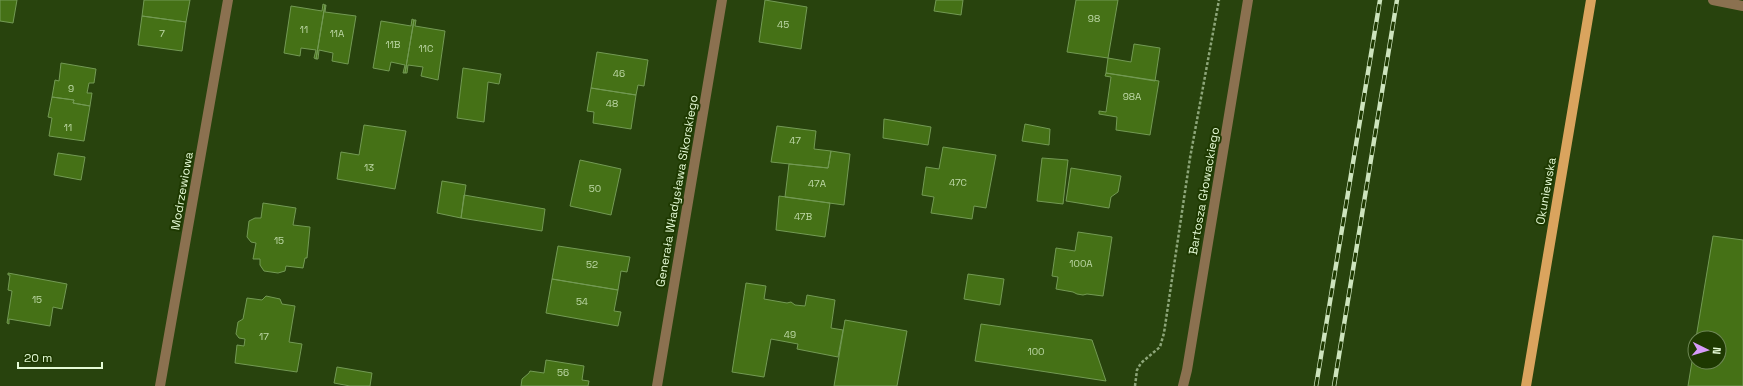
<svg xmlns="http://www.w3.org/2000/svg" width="1743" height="386" font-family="'Space Grotesk',sans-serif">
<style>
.building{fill:#457116;stroke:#739a54}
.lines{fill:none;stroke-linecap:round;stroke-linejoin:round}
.path{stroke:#8da679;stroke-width:2.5;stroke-dasharray:3 2;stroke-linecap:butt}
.minor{stroke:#8b7150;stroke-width:10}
.major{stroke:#daa45e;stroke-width:10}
.rail-casing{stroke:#cde4bd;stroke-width:4.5}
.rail{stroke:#1e3901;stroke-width:3;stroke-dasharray:9;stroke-linecap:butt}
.labels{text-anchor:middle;stroke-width:4;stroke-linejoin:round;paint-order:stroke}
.number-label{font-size:10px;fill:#bdd8a6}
.street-label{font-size:12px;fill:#e5fbd6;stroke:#1e3901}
</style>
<rect width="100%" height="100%" fill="#28430d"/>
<path class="building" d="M0,0H17L13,23L0,21Z
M144,0H190L186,22L142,16Z
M765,0L807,7L801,49L759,42Z
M936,0H963L961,15L934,11Z
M1076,0H1118L1108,58L1067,52Z
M323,4L325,5L316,59L314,58L316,50L301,48L300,56L284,53L291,6L322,11Z
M325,5H326L325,12L356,16L348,64L332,61L333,53L319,50L318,59H316Z
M142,16L186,22L182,51L138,45Z
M412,19L414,20L405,73H403L405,65L391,62L389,71L373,68L381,21L411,26Z
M414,20H416L415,26L445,31L438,80L421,76L423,67L408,65L407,73H405Z
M1134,44L1160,48L1155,81L1106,73L1108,58L1131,62Z
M597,52L648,60L644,86L638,85L636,95L591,88Z
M61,63L96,69L94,83H89L87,93H92L90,106L73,103L74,100L52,97L55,80L59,81Z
M463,68L501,74L499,84L488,82L484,122L457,118Z
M1106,73L1159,81L1150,135L1116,130L1117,117L1099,114V111L1106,112L1111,77L1105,76Z
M591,88L636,95L631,129L593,123L594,112L587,111Z
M52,97L74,100L73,103L90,106L84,141L49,136L52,118L48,117Z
M884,119L931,127L928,145L883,138Z
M1025,124L1050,129L1049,145L1022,141Z
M364,125L406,131L395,189L337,179L341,152L359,155Z
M777,126L816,131L814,149L831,151L828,168L771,162Z
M943,147L996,155L986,208L974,206L972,219L931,213L934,197L922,195L926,167L939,169Z
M831,151L850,154L844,205L785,197L789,164L828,168Z
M58,153L85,157L81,180L54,175Z
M1042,158L1068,160L1063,204L1037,201Z
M580,160L621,169L611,215L570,206Z
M1071,168L1121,176L1118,192L1111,197L1109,208L1066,201Z
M442,181L466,185L461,218L437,213Z
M464,195L545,209L542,231L461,218Z
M779,196L830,203L825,237L776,230Z
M263,203L296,208L293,225L310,227L307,258H305L303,268L286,266L285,271L278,273L264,271L260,265V259H253L256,243L251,242L247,237L249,221L255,218H261Z
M1078,232L1112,237L1103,296L1087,294L1083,295L1077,294L1073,292L1056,289L1058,277L1052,276L1056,248L1075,251Z
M1713,236L1743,240V386H1688L1695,343V362H1719V338H1696Z
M558,246L630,257L627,272L621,271L618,290L552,279Z
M8,273L67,284L62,309L53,307L50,326L9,319V324L7,323L12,291L8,290L10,275H8Z
M968,274L1004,279L1000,305L964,299Z
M552,279L618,290L614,311L621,312L618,326L546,313Z
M746,283L766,286L764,299L787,303L791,302L795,305L805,306L807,295L835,300L831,328L843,330L838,357L797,349L798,344L771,339L764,377L732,372Z
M266,296L280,299L282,304L295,306L289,342L302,344L297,372L235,363L237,345L244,346L245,339L239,338L236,334L238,322L243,319L247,298L262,300Z
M845,320L907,331L897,386H834Z
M981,324L1092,340L1106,381L975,361Z
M546,360L584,366L582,380L589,381L588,386H521L522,379L529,373L530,371L544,373Z
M337,367L372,373L370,386H350L334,383Z"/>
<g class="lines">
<path class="path" d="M1135,386L1137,370L1141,363L1160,347L1164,333L1190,158L1219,0"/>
<path class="minor" d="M1713,0L1743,6
M160,386L228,0
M657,386L722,0
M1183,386L1187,370L1248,0"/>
<path class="major" d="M1526,386L1591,0"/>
<defs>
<path id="rail" d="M1316,386L1380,0
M1334,386L1397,0"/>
</defs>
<use href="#rail" class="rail-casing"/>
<use href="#rail" class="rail"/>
</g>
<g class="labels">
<g class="number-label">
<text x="1094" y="22">98</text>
<text x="783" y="28">45</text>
<text x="304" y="33">11</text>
<text x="162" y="37">7</text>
<text x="337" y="37">11A</text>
<text x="393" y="48">11B</text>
<text x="426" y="52">11C</text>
<text x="619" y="77">46</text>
<text x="71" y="92">9</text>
<text x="1132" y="100">98A</text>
<text x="612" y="107">48</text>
<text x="68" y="131">11</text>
<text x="795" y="144">47</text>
<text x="369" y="171">13</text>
<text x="958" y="186">47C</text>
<text x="817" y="187">47A</text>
<text x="595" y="192">50</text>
<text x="803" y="220">47B</text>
<text x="279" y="244">15</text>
<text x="1081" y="267">100A</text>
<text x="592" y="268">52</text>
<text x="37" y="303">15</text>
<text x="582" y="305">54</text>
<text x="790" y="338">49</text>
<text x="264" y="340">17</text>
<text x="1036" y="355">100</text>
<text x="563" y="376">56</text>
</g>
<g class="street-label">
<text transform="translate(182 191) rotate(-80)" y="4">Modrzewiowa</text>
<text transform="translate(677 191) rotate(-80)" y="4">Generała Władysława Sikorskiego</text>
<text transform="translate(1204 191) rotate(-80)" y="4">Bartosza Głowackiego</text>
<text transform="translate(1546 191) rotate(-80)" y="4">Okuniewska</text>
</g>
</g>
<g transform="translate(1707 350) rotate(95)"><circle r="19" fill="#1e3901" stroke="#6e8756"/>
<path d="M0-3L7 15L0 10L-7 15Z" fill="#d79bf9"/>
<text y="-6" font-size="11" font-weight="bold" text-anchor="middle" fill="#e5fbd6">N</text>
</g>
<path d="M18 362v6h84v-6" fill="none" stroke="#e5fbd6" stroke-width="2"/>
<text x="24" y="362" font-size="12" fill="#e5fbd6" stroke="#1e3901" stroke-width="3" paint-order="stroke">20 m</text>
</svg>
